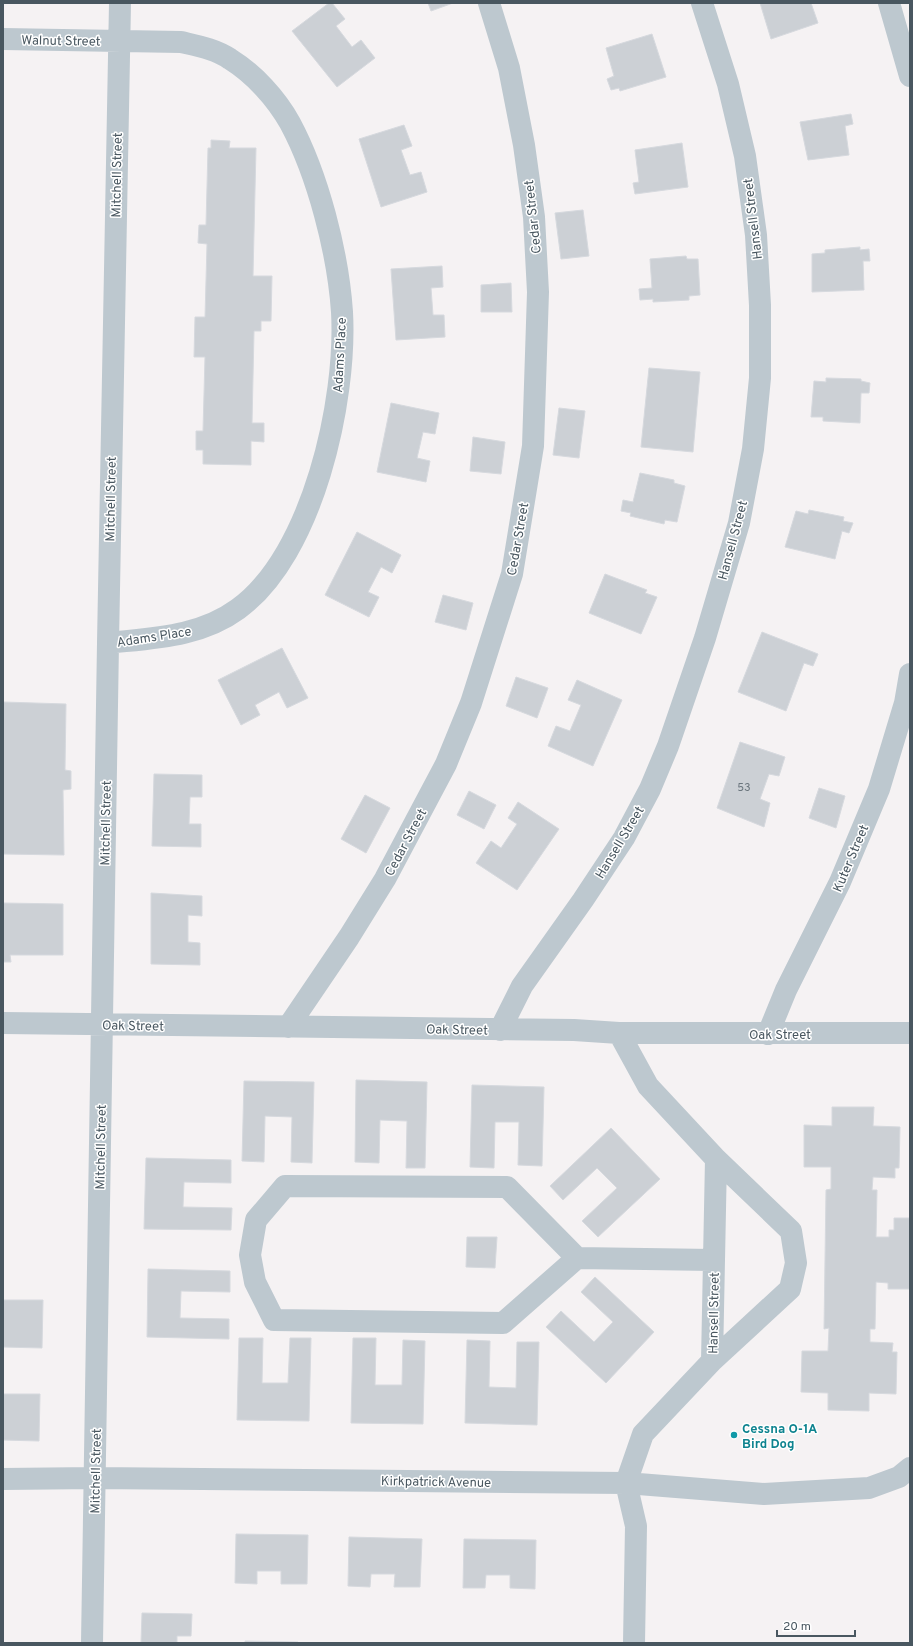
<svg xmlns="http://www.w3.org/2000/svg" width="913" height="1646" font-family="Overpass,sans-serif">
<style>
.building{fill:#ccd0d5;stroke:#d6d9de}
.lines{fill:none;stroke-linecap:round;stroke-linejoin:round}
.minor{stroke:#bdc8cf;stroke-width:22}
.culture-dot{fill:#0f9aa8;stroke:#fff;stroke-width:1.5}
.labels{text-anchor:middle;stroke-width:3;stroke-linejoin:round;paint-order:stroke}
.number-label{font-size:11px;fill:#6a757d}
.street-label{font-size:13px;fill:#495760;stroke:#fff}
.culture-label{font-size:13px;font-weight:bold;fill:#0d838f;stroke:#fff;text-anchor:start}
</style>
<rect width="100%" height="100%" fill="#f5f2f3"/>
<path class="building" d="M329,3H332L345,19L336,26L352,47L361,40L375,58L337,87L292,31Z
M428,3H453L431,11Z
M760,3H811L818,23L771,39Z
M652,34L666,77L620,91L619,88L611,90L607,79L614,76L606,48Z
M851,114L853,124L845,126L849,155L808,160L800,122Z
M404,125L412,146L401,150L410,175L421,172L427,192L381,207L359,139Z
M211,140L230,141L229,148H256L253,276H272L271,321H261V331H254L252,423H264V442L251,441V465L203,464V450H196V431H203L205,357H194L195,317H205L207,244L198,243L199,225H206L208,148H211Z
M682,143L688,187L635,194L633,183L639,182L635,150Z
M583,210L589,256L561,259L555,213Z
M860,247V250L869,249L870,261H863L864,290L812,292V254L825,253V250Z
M686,256L687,259H698L700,295L689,296V300L653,302V299L640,300L639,289L652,288L650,259Z
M442,266L443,287L431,288L433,315H444L445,337L396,340L391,269Z
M511,283L512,312H481V285Z
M649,368L700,372L693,452L641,447Z
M826,378L861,379V381L870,383L869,393H861L860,423L823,421V417H811L814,381L826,382Z
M391,403L439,413L435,434L423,432L417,458L430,461L426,482L377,472Z
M559,408L585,411L579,458L553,455Z
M473,437L505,442L501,474L470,471Z
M640,473L674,480V483L685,486L677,522L665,520L664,524L630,516L631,513L621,511L623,500L633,502Z
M809,510L844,517L843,521L853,523L849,533L842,531L835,559L785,547L796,511L808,514Z
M357,532L401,555L392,573L381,567L368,592L379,597L369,617L325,595Z
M605,574L647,590L645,593L657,597L641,634L589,613Z
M443,595L473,603L466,630L435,622Z
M762,632L818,654L813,666L804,663L786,711L738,692Z
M282,648L308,698L287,708L279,692L255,705L260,715L241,725L218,680Z
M516,677L548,688L537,718L506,706Z
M577,680L622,700L593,766L548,746L556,726L570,731L581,705L568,700Z
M3,702L66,704L65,770L71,771V789L63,790L64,855L3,854Z
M740,742L785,757L779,776L769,774L760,799L770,803L764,827L717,808Z
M154,774L202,775V797H190L189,824H201V847L152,846Z
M819,788L845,796L836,828L809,818Z
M469,791L496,805L484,829L457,815Z
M365,795L390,808L366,853L341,839Z
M518,802L559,829L517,890L476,863L491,841L501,848L517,824L508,818Z
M151,893L202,896V916L188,915V942L200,943V965L151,964Z
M3,903L63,904V955H10L11,962H3Z
M356,1080L427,1082L425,1168H406L407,1121L380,1120L379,1163L355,1162Z
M244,1081L314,1082L312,1163L291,1162L292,1117L265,1116L264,1162L242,1161Z
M472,1085L544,1087L542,1166L518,1165L519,1122H495L494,1168L470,1167Z
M832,1107H874L873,1126L900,1127L899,1168H895V1178L873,1177L872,1190H877L876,1237H889V1230H894V1218H910V1289H888V1283L876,1282L875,1329H870V1342L893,1343L892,1352H897L896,1394L869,1393V1411L828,1410V1393L801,1392L802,1351H828L829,1328L824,1329L826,1190L831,1189V1167H804V1125L832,1126Z
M611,1128L660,1179L598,1237L582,1221L617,1188L597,1168L563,1200L550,1186Z
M146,1158L231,1160V1183L184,1182L183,1207L232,1208L231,1230L144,1229Z
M467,1237H497L495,1268L466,1267Z
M148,1269L230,1271V1292L181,1291L180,1318L229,1319V1339L147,1337Z
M595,1277L654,1332L606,1383L546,1327L561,1311L594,1342L613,1322L581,1292Z
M3,1300H43L42,1348L3,1347Z
M239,1338H263L262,1383H288L290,1338H311L309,1421L237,1420Z
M353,1338H376L375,1385H402L403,1340L425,1341L423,1424L351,1423Z
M467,1340L490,1341L489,1387L516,1388L517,1342H539L537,1425L465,1423Z
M3,1394H40L39,1441L3,1440Z
M236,1534L308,1535L307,1584H281V1571H257V1584L235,1583Z
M349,1537L422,1539L420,1587H394L395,1574H371L370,1587L348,1586Z
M464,1539L536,1540L535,1589L510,1588V1575H486L485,1588H463Z
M142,1613L192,1614L191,1636H177V1643H141Z
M245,1641L298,1642V1643H245Z"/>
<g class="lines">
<path class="minor" d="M889,3L910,76
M3,39L181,42C198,46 215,49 230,59C254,74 276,98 290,123C318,175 338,253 342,312C347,400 313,555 238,609C200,637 153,638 108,643
M3,1023L574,1030L619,1033H910
M288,1027L349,937L385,879L446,764L471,703L512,574L533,446L538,292L534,217L524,145L509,68L489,3
M500,1030L522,986L583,900L624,838L650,789L668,746L705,638L739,523L753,449L760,378V305L756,235L745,156L728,84L702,3
M619,1033L648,1086L716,1159L712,1361L643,1434L626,1483L636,1526L634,1643
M768,1034L786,990L840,882L879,789L905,703L910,674
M577,1258L503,1323L274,1320L255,1282L250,1255L256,1220L285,1186L507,1187L577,1258L713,1260
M712,1361L790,1289L796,1263L791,1231L716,1159
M3,1479L95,1478L626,1483L764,1494L869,1488L899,1477L910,1468
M92,1643L108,643L120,3"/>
</g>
<circle class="culture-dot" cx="734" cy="1435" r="4"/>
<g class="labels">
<g class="number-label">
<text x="744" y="791">53</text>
</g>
<g class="street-label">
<text transform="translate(61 40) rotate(1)" y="5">Walnut Street</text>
<text transform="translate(116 175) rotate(-89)" y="5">Mitchell Street</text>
<text transform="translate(532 217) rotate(-96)" y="5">Cedar Street</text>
<text transform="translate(752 219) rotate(-97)" y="5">Hansell Street</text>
<text transform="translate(339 355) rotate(-87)" y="5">Adams Place</text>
<text transform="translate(110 499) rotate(-89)" y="5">Mitchell Street</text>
<text transform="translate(517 539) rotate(-80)" y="5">Cedar Street</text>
<text transform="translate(732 540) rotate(-75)" y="5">Hansell Street</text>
<text transform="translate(154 636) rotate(-9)" y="5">Adams Place</text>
<text transform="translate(105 823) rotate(-89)" y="5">Mitchell Street</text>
<text transform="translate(405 842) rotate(-62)" y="5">Cedar Street</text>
<text transform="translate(619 842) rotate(-59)" y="5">Hansell Street</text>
<text transform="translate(850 858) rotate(-67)" y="5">Kuter Street</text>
<text transform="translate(133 1025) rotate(1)" y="5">Oak Street</text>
<text transform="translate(457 1029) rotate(1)" y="5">Oak Street</text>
<text x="780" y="1039">Oak Street</text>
<text transform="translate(100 1147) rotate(-89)" y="5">Mitchell Street</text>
<text transform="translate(713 1313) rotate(-89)" y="5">Hansell Street</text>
<text transform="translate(95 1471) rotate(-89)" y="5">Mitchell Street</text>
<text transform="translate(436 1481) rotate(1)" y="5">Kirkpatrick Avenue</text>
</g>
<g class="culture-label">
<text x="742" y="1433">Cessna O-1A<tspan x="742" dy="15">Bird Dog</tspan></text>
</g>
</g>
<rect width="913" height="1646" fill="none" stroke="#495760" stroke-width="8"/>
<path d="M777 1630v6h78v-6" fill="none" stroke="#495760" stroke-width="2"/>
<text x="783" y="1630" font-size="12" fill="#495760" stroke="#ffffff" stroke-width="3" paint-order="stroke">20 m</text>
</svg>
